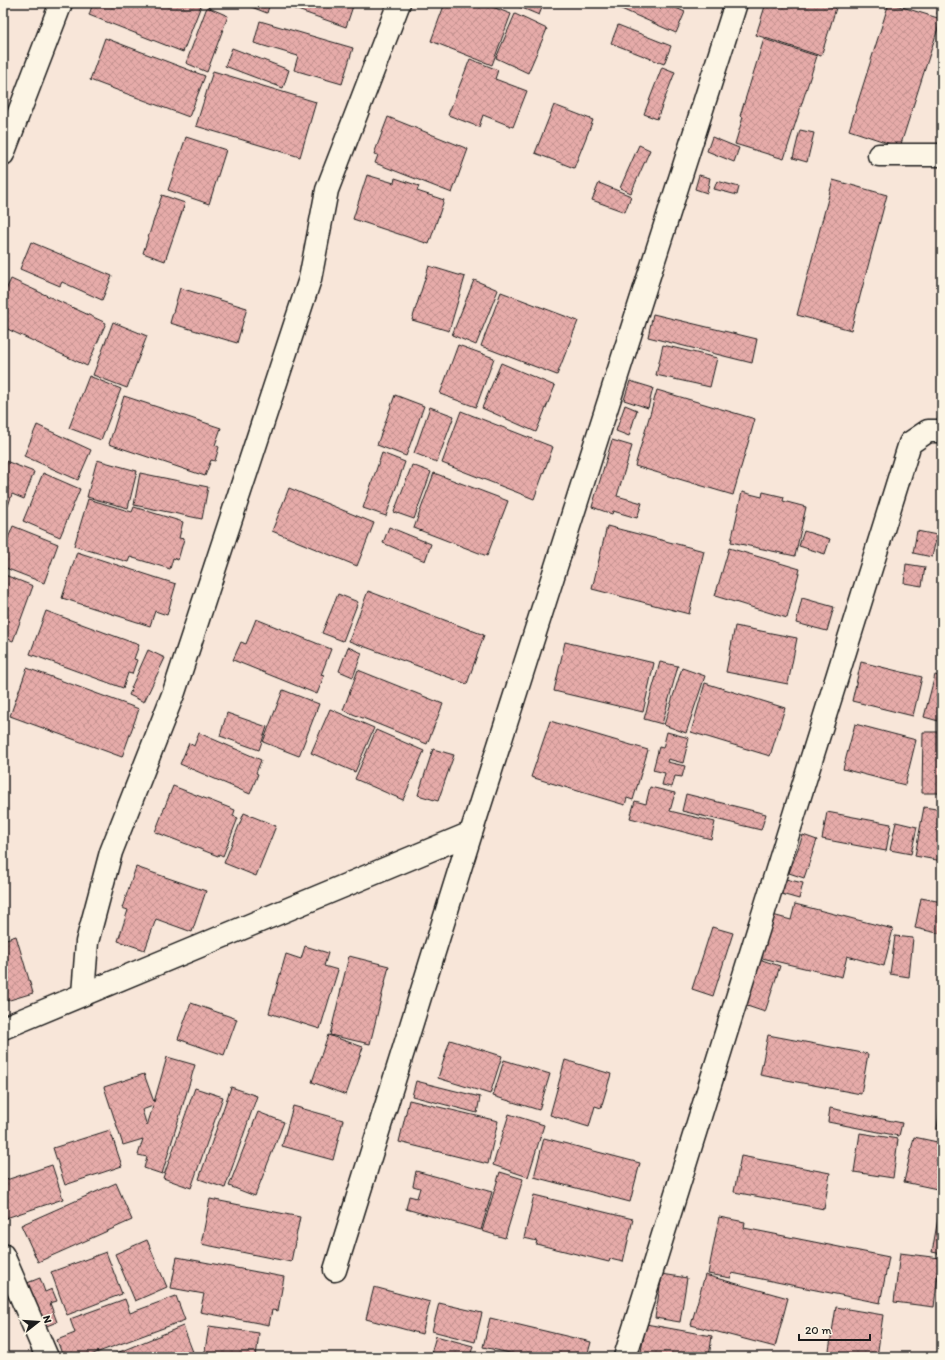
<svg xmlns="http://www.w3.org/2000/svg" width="945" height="1360" font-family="Itim,sans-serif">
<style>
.building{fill:url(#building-cross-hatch);stroke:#1c1c1c;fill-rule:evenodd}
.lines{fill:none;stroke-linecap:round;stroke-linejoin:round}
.minor-casing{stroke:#1c1c1c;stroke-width:25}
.minor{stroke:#fcf5e5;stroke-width:22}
</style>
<defs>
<pattern id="building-cross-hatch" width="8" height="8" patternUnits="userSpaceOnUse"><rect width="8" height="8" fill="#e6aba9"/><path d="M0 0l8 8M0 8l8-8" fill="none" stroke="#c59391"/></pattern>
</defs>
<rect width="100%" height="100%" fill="#f8e6d9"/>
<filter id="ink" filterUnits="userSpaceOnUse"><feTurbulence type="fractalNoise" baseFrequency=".025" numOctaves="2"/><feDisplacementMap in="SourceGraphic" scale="8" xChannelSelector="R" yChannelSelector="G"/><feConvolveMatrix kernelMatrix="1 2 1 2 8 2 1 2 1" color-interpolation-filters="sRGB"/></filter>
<g filter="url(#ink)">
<path class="building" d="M93,3H202L183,52L89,15Z
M241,3H270L267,13Z
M287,3H354L346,27L286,6Z
M445,3H482L511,14L492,65L431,41Z
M510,3H544L539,15Z
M622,3H665L685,12L676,33L619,8Z
M766,3H828L827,5L836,8L821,56L756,35Z
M889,3L941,19L900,147L849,130Z
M940,3H942V15L937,14Z
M207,7L228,16L207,72L186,63Z
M515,14L547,29L528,73L496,58Z
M260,21L353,48L342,84L294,70L298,56L254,43Z
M618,25L671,46L664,64L611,43Z
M105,38L205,76L189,117L90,80Z
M764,39L817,56L784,159L735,144L743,117L740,116Z
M232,48L289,70L283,88L225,66Z
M470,59L498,70L495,79L527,91L513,127L483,115L479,127L448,115Z
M662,67L675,72L657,119L644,114Z
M213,71L316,102L300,157L196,126Z
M554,105L593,120L574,168L535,153Z
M388,117L468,149L452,193L375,163L378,155L374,154Z
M800,130L814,133L807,162L793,158Z
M186,137L226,150L209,204L168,190Z
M712,137L739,148L734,162L707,151Z
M639,145L650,150L631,193L620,188Z
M367,175L394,183L395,178L419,186L417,191L444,200L429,244L353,219Z
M699,175L710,178L707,193L695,189Z
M833,180L887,195L851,330L797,315Z
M717,181L739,187L737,195L714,189Z
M599,183L631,196L625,212L592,200Z
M162,195L185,203L165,261L143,253Z
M31,242L112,276L102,300L62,282L60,286L20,269Z
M429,266L465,277L449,331L412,320Z
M11,279L106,323L87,366L3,327V296Z
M474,280L498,290L476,345L452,335Z
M180,288L247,308L237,343L170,323Z
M501,292L578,321L557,375L481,346Z
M653,314L757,339L752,363L648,337Z
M113,322L147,336L127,388L93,375Z
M941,332L942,333V351L939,350Z
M458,345L494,358L476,407L440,394Z
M663,345L717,358L710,387L656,375Z
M501,363L555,386L536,432L482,408Z
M89,376L121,389L101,440L69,428Z
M630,381L653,388L648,408L624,400Z
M657,390L755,419L733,495L635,466Z
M395,395L424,406L406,456L377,445Z
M124,396L221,428L215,445L219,447L215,461L211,460L205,476L109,444Z
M625,405L637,410L629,436L616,431Z
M430,407L454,416L437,462L414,453Z
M461,411L553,447L534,499L442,463Z
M37,425L91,450L78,480L24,456Z
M612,440L632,446L617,496L642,503L637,518L613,511L612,514L592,507Z
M382,453L405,462L386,516L363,508Z
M3,460L34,472L24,499L12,494L8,506L3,504Z
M97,460L137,471L128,508L87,497Z
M412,465L431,472L414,519L394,512Z
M43,473L80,489L60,537L23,521Z
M140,473L208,487L202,519L134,505Z
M434,473L508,501L487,556L414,528Z
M289,488L374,523L357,566L272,531Z
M742,492L762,497L763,492L784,497L783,501L806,507L795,556L731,542Z
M88,499L132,512L134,507L183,522L179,538L184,539L178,560L173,558L170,569L130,557L128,562L74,546Z
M13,526L58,544L44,583L3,567V551Z
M607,526L704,551L689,614L592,589Z
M389,527L431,544L425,561L383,543Z
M804,531L830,539L825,554L799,546Z
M917,531L937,535L932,557L913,553Z
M729,548L800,569L787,618L715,596Z
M77,552L176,584L167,615L155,611L150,626L62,598Z
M906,564L925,567L922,586L904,583Z
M5,575L33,586L13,641L3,637V581Z
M368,591L484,635L467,684L349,641Z
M338,594L358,602L343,641L322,633Z
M802,598L834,607L827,631L796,623Z
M46,611L139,645L134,659L137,660L132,674L128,673L123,688L30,654Z
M256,619L331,649L321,675L324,676L317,694L233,660L241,642L246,644Z
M735,626L797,638L788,684L726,672Z
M565,642L654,663L643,712L554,691Z
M348,647L362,653L353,677L339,671Z
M148,650L165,658L144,702L129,695L132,688H131Z
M660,662L678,666L662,724L644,719Z
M861,662L922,677L913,716L852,701Z
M27,668L139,709L122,757L10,716Z
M682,668L705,676L686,733L664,725Z
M358,670L443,704L427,744L343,710Z
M935,675L942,677V722L924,717Z
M705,683L785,708L770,756L691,732Z
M283,690L319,704L299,756L263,742Z
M330,709L374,728L355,772L311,753Z
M227,713L267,727L259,750L220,736Z
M550,721L648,750L633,800L627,798L625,805L531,777Z
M855,724L916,740L905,785L843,769Z
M376,730L424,751L403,800L355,779Z
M667,732L689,738L683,763L668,759L667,762L685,766L682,777L675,776L672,787L662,785L665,773L653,770L659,747L663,748Z
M923,732H942V793H922Z
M199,733L261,760L256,773L258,774L250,794L180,764L189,743L194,746Z
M433,749L454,755L438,801L418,795Z
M173,786L235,810L233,816L238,818L223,856L219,854L218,856L155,832Z
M650,787L675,793L670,811L715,822L711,839L630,818L635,801L646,804Z
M686,794L766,814L761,830L682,811Z
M924,807L942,810V861L915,856Z
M827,812L891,824L886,851L822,839Z
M244,813L276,826L256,876L224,863Z
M896,822L917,827L911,854L890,850Z
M803,835L817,840L804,878L789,873Z
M136,867L206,891L192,932L156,919L145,950L118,941L128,910L122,908Z
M781,878L803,883L799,899L778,893Z
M921,898L942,902V934L915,928Z
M795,904L893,929L884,966L847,956L842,977L758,957L769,914L791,920Z
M712,927L733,933L713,996L692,989Z
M16,936L33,993L3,1002V940Z
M895,936L913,938L909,977L890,974Z
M305,946L328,953L324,966L338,970L320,1029L269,1013L286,954L301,959Z
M349,956L389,966L370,1044L330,1035Z
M759,959L780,966L765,1012L744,1005Z
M191,1003L237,1019L224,1055L178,1039Z
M328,1035L363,1047L346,1095L312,1082Z
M768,1035L868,1054L861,1094L760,1075Z
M450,1040L502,1056L490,1094L438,1078Z
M167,1057L195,1065L162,1174L144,1168L147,1157L138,1155L143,1139L123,1145L104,1087L144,1074L154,1102ZM153,1106L147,1126L142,1110Z
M504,1060L550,1074L539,1110L493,1096Z
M565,1060L611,1074L601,1108L595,1106L589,1127L550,1115Z
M416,1081L480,1097L477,1113L412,1096Z
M231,1087L257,1096L225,1188L199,1179Z
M195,1088L223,1097L191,1188L163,1178Z
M942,1093V1129H937Z
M409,1100L498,1121L488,1164L399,1142Z
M293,1106L343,1120L333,1160L282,1146Z
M830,1108L902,1123L899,1136L828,1122Z
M258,1112L284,1122L255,1196L229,1186Z
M509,1114L544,1125L528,1177L493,1165Z
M110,1130L122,1166L65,1185L53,1148Z
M860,1133L898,1139L893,1178L854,1172Z
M914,1137L942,1143V1190L904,1182Z
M544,1138L640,1163L630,1202L534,1177Z
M741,1156L830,1173L824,1209L734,1192Z
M52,1165L63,1199L3,1219V1181Z
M416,1171L492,1192L481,1230L406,1209L409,1196L417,1198L420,1188L413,1186Z
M500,1172L523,1179L505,1238L482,1231Z
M116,1183L132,1220L38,1262L21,1225Z
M534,1195L633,1219L623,1262L610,1259L609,1262L536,1244L537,1241L524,1238Z
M210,1199L300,1217L291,1262L201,1244Z
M939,1213L942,1214V1254L932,1252Z
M719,1217L745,1222L744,1228L889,1257L880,1303L732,1273L731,1278L708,1274Z
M147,1240L167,1287L135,1301L115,1254Z
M106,1252L122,1294L67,1315L51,1272Z
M900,1253L940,1258L934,1307L894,1302Z
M177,1257L284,1277L278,1311L272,1310L269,1325L200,1312L204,1294L171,1288Z
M662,1274L687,1278L680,1322L655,1318Z
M705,1275L788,1298L775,1347L691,1325Z
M40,1278L45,1292L52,1289L57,1301L50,1303L57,1322L44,1327L27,1283Z
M374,1287L430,1302L422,1334L366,1319Z
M176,1296L185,1320L85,1357H63L57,1340L75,1333L70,1319L125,1299L130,1313Z
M439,1303L482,1313L475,1342L432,1331Z
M836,1307L883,1315L877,1357H828Z
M490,1318L591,1342L587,1357H513L514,1354L483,1347Z
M646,1324L712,1336L709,1357H640Z
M183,1326L193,1352L180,1357H107Z
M209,1326L259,1333L256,1357H204Z
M436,1336L473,1346L470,1357H430Z"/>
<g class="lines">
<defs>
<path id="minor" d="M3,154L61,3
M879,155H942
M83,994L87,942L111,852L174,692L310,279L327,190L399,3
M3,1028L471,833
M3,1255L47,1357
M335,1270L471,833L736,3
M625,1357L910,443L928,431H942"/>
</defs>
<use href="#minor" class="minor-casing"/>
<use href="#minor" class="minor"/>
</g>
</g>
<rect width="945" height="1360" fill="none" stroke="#fcf5e5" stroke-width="16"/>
<rect x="8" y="8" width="929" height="1344" fill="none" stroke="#1c1c1c" stroke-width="1.5" filter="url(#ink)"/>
<g transform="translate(38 1322) rotate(73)" stroke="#fcf5e5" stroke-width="3" paint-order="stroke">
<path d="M0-3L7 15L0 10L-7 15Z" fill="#1c1c1c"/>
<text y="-6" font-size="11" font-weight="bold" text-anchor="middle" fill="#1c1c1c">N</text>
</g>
<path d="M799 1334v6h71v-6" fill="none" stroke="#1c1c1c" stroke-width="2"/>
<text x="805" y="1334" font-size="12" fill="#1c1c1c" stroke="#fcf5e5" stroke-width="3" paint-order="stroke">20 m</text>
</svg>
